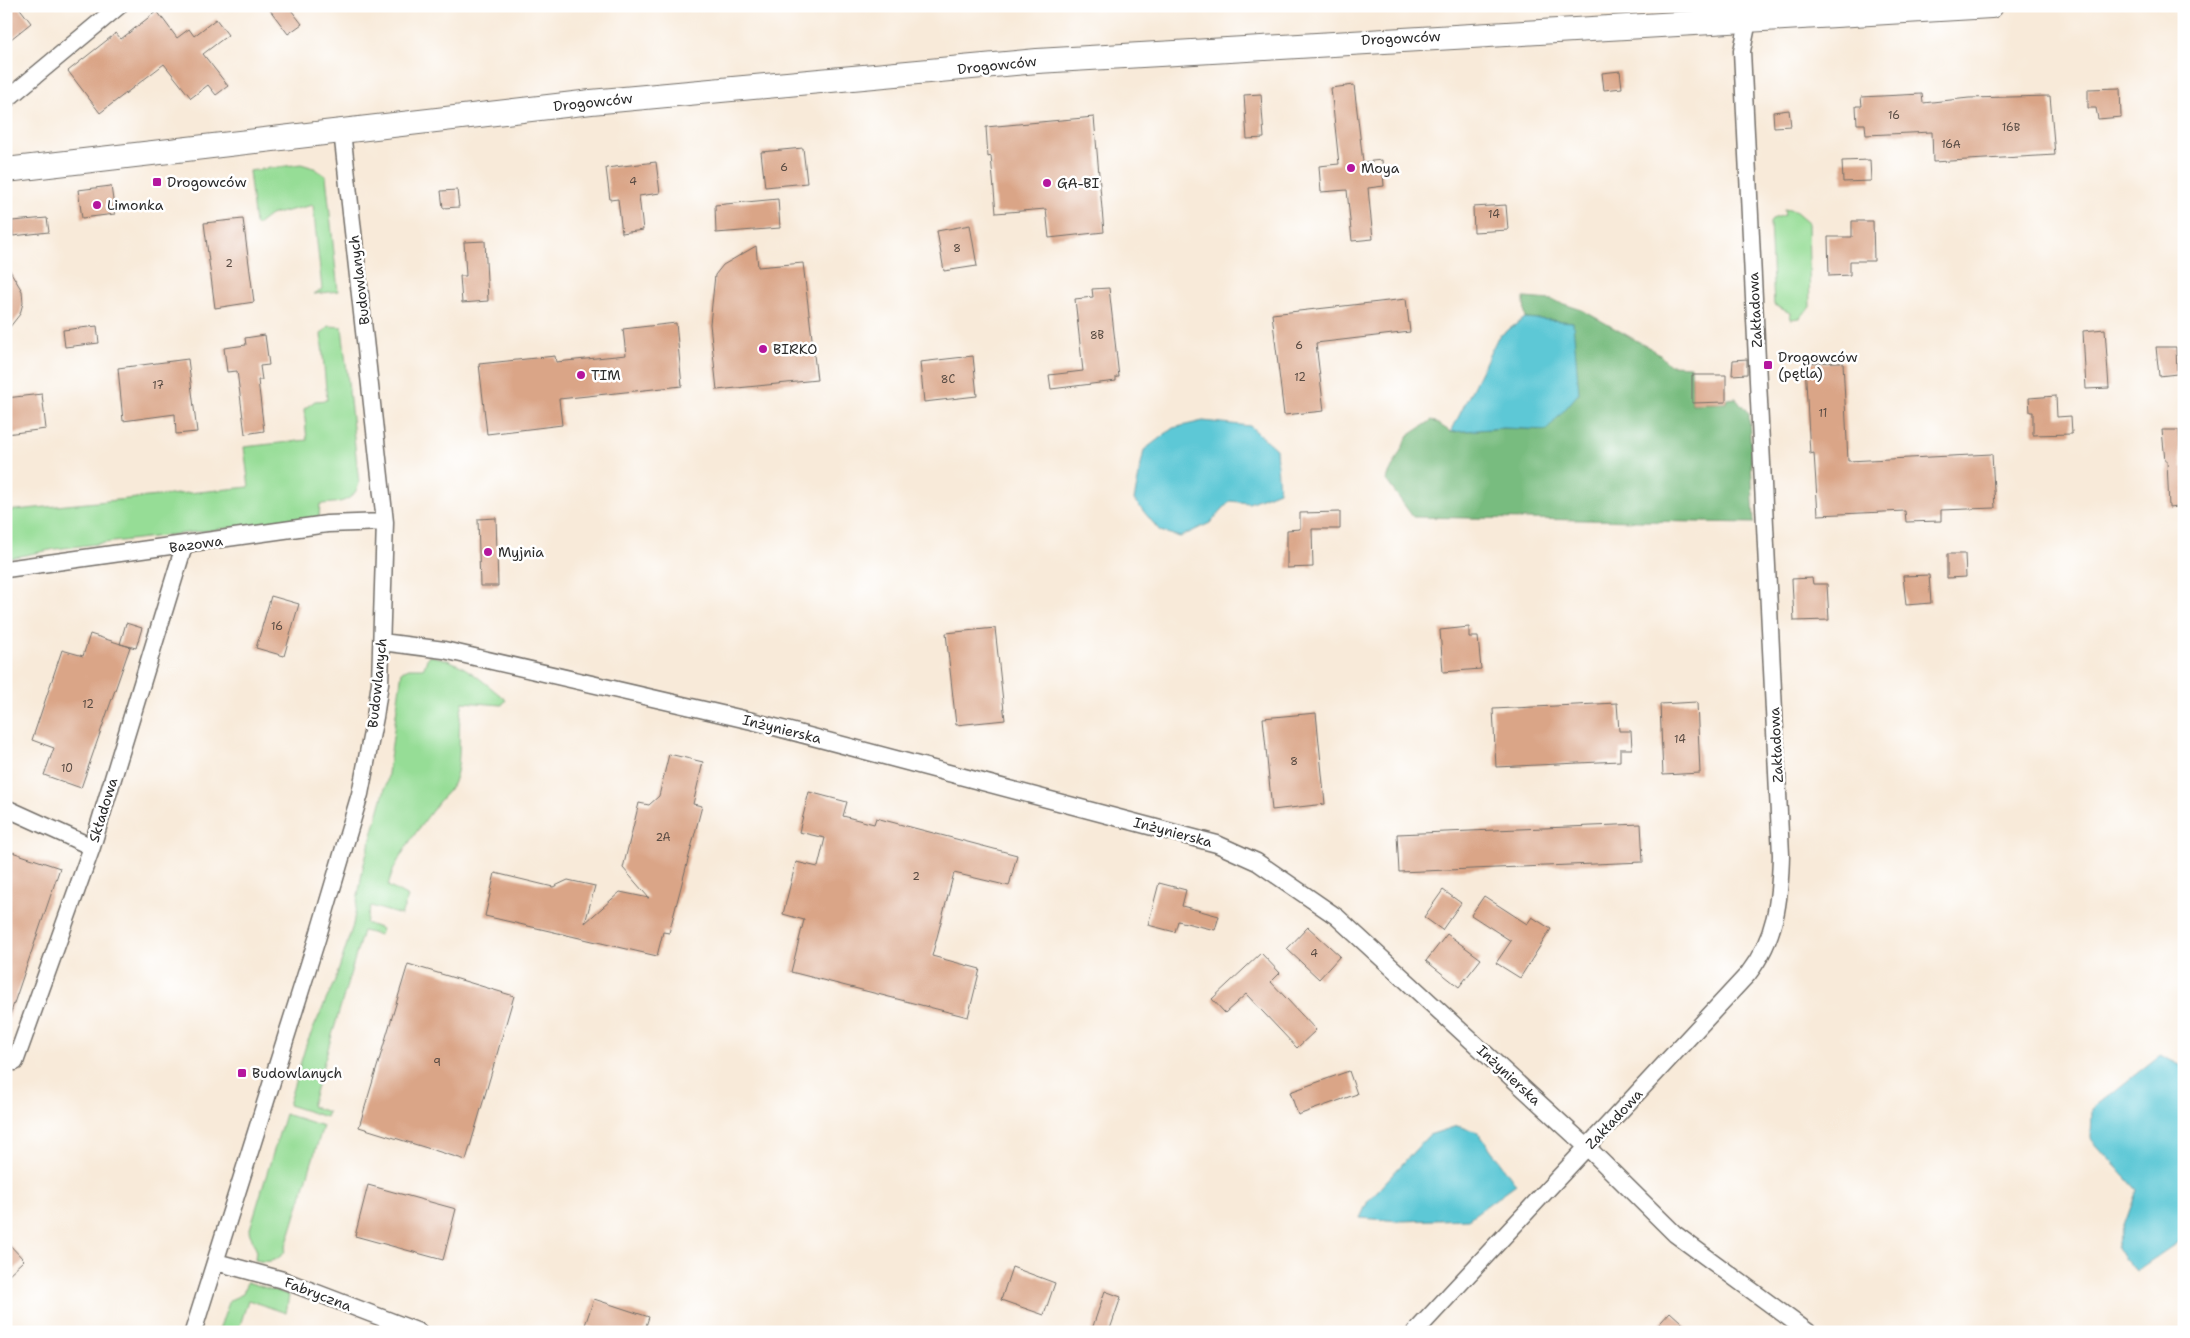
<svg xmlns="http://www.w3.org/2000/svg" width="2190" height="1338" font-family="'Shantell Sans',sans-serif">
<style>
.green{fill:#96dd96;stroke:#608460}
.forest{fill:#78bc7f;stroke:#527455}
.water{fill:#5dc8d6;stroke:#447a80}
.building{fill:#daa587}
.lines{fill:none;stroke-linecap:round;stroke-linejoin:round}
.minor-casing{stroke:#736e68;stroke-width:19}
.secondary-casing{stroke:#736e68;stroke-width:26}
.minor{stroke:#fff;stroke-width:16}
.secondary{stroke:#fff;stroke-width:24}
.poi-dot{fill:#b5179e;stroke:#fff;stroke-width:2}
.labels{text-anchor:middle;stroke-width:5;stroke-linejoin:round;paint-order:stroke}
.number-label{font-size:11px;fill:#574a42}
.street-label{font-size:14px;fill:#2b2b2b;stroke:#fff}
.poi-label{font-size:14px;fill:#2b2b2b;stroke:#fff;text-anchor:start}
</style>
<rect width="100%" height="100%" fill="#fff"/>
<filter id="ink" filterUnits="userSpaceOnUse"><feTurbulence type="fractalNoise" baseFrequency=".02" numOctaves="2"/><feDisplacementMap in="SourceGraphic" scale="10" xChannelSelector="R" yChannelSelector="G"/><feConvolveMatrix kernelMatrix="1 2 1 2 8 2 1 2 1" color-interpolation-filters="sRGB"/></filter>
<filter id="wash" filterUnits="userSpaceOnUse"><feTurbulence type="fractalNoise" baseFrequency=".0096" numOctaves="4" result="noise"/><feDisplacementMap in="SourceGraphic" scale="20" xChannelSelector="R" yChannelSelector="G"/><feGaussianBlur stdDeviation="1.12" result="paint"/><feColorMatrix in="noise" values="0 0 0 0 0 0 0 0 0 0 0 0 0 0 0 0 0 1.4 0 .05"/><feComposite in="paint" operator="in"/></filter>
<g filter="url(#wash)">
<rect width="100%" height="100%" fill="#f8ead9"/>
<path class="green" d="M301,164L314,168L326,176L338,291L314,294L322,289L313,205L270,215L257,225L255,224L249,171Z
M1784,209L1795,211L1808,222L1810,307L1800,318L1791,319L1790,313L1774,305L1770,223L1772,219L1785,215Z
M329,326L342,327L359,483C354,503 337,503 320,504L319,517L55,549L6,559V511L249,487L244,447L307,440L304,409L315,401L327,400L321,334Z
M428,656C460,658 482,681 506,700L502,705L463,702C455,728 464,757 454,782C451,790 442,797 437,804C421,826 394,859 388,886L408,897L401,915L371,906L366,923L382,929L380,935L363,931L311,1106L328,1112L326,1117L288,1105L306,1045L336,978L353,925L363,867L387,781L402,671L409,668H424Z
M285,1114L323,1126L284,1253C275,1262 267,1263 255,1260L256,1249L249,1232Z
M247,1282L289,1295L286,1313L248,1300L238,1332H218L230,1300L243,1294Z"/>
<path class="forest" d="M1524,298L1552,300L1582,310L1657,352L1670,365L1691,366L1692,404L1726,403L1727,399L1736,398L1749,414L1754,523L1413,517L1386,480L1408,436L1432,420L1451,432L1503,428L1547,430L1573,322L1525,318Z"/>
<path class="water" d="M1525,318L1573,322L1579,393L1547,430L1503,428L1451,432L1498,337Z
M1203,421L1250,426L1276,449L1279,491L1249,503L1230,501L1210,523L1180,537L1160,531L1134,500L1144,450L1173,428Z
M2160,1055L2184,1067V1238L2136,1271L2116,1248L2137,1190L2091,1139L2092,1109Z
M1457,1126L1478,1132L1516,1184L1468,1219L1401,1221L1360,1218L1368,1201L1429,1135Z"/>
<g id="blocks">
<path class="building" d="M6,6H18L31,23L6,43Z
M267,6H288L302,24L288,34Z
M157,11L177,38L189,29L194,36L216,19L228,35L203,54L228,86L216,95L208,85L191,98L164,64L100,113L68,71L116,33L121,39Z
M1620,71L1622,88L1604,90L1602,73Z
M1354,85L1363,162L1382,160L1384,186L1368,188L1373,239L1352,241L1347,190L1321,192L1319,166L1339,164L1331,88Z
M2120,88L2121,117L2098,119L2096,108H2088V89Z
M1261,94L1264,138L1247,139L1244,95Z
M1922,94L1923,103L1969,98L2050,96L2055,155L1933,162L1932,132L1866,135L1865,124H1857L1856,106H1862L1861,97Z
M1789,110L1791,126L1774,127L1773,112Z
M1094,117L1104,232L1049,238L1046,209L996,213L991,156L988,157L986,127Z
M803,148L807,183L765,187L761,152Z
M1870,160L1871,181L1843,182L1842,161Z
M656,162L660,193L639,196L643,230L622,233L618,199L610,200L606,168Z
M111,186L115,214L82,218L78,190Z
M457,190L459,207L443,208L441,191Z
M778,199L780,228L716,233L715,205Z
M1506,205L1508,230L1474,232L1473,207Z
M47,218L49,232L13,236L12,221Z
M243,219L254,302L215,308L204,223Z
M1852,221H1873L1874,261H1850V275L1829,276L1828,237H1852Z
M970,225L977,266L944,271L937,231Z
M485,241L488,301L462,303L460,276H466L464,242Z
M756,246L758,267L803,263L817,380L717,390L710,324L715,275L723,265Z
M6,264L22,291L23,303L20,314L6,332Z
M1109,288L1119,377H1116V381L1051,389L1049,375L1083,371L1075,299L1093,297L1092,289Z
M1406,299L1410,332L1316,343L1324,411L1284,415L1272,314Z
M676,323L682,386L559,399L562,425L487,434L479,364L555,356L556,362L626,355L623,329Z
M97,326L99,343L65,347L63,330Z
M2105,329L2109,388L2086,389L2083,331Z
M265,335L269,365L260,366L262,380H258L264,431L245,434L237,371L227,372L224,348L246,345L245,338Z
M2156,347H2176L2177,374L2159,376Z
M973,356L977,396L924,402L920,362Z
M188,359L197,432L176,434L175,414L123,421L118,368Z
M1747,359V374L1732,375L1733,360Z
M1843,362L1848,461L1992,454L1995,508L1941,510V521L1906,522L1905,511L1818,515L1814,453L1810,454L1805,363Z
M1692,375H1726V402L1692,403Z
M42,394L46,429L6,434V398Z
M2056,396L2057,417L2071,416L2072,434L2033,435V412H2030L2029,398Z
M2162,430H2179L2181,467H2184V506L2169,508L2167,461H2165Z
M1340,512V529H1312L1313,567L1287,568V530L1300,529V513Z
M496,518L498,586H480L478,519Z
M1947,554H1965L1966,577L1947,578Z
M1929,575L1931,603L1906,605L1903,576Z
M1812,578L1813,584H1827L1829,620L1794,621L1792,579Z
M271,596L299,604L284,656L256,648Z
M126,623L142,628L136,648L120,644Z
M1469,627V637H1478L1481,669L1443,672L1440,630Z
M995,628L1005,720L956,725L946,633Z
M90,634L130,647L81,788L44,775L54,748L32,740L62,650L83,656Z
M1697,702L1700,773L1663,775L1660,704Z
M1617,703L1619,731H1631L1632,749H1620V761L1496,767L1493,709Z
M1316,713L1325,804L1272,810L1263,718Z
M669,754L703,762L693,804L702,806L669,933L663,932L657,956L485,916L495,873L553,887L568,880L595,886L585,923L620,892L649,898L623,868L639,803L649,805L659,796Z
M809,792L847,802L843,816L874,824L876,818L1017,855L1009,886L954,873L932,956L980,969L968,1017L791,972L804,920L783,914L796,862L818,867L825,838L799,832Z
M1641,824L1643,862L1399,872L1397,834Z
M9,851L60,868L9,1018H6V860Z
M1159,883L1186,890L1182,906L1219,916L1215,930L1178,921L1175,932L1148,925Z
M1443,890L1461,903L1442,930L1424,917Z
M1484,896L1527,924L1532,917L1551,929L1520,978L1496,963L1511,941L1471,915Z
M1308,927L1340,956L1319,979L1287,949Z
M1447,934L1481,959L1459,987L1426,961Z
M1261,953L1280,973L1271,982L1316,1030L1297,1048L1246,994L1225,1013L1212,999Z
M408,964L514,996L466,1160L359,1127Z
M1349,1071L1357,1094L1298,1115L1290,1092Z
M368,1185L456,1209L443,1260L355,1236Z
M6,1241L24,1260L6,1277Z
M1012,1267L1055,1283L1044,1315L1001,1300Z
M1105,1291L1121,1297L1109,1332H1091Z
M594,1299L649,1317L644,1332H604L585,1325Z
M1670,1312L1692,1332H1652Z"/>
</g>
</g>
<g filter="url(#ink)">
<use href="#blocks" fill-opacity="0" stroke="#736e68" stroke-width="1"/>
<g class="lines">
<defs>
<path id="minor" d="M6,100L119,6
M6,569L327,524L385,522
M382,642L444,650L752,721L1217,844L1257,862L1337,917L1587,1147L1675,1234L1808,1332
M6,808L92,847
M6,1058L15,1062L92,847L184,546
M216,1262L283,1280L419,1332
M193,1332L317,939L360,794L375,717L380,683L385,522L342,131
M1415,1332L1748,974C1776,938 1780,900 1781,855L1742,51L1751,6"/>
<path id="secondary" d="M6,170L591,102L1037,61L1991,6"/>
</defs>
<use href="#minor" class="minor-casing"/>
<use href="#secondary" class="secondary-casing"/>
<use href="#minor" class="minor"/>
<use href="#secondary" class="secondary"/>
</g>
</g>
<g class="poi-dot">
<circle cx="1351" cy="168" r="5"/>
<rect x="152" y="177" width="10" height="10" rx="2.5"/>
<circle cx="1047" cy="183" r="5"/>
<circle cx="97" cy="205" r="5"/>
<circle cx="763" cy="349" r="5"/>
<rect x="1763" y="360" width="10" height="10" rx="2.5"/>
<circle cx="581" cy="375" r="5"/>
<circle cx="488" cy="552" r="5"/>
<rect x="237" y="1068" width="10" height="10" rx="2.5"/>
</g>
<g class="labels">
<g class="number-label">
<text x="1894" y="119">16</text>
<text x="2011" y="131">16B</text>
<text x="1951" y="148">16A</text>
<text x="784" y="171">6</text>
<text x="633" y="185">4</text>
<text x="1494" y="218">14</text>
<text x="957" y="252">8</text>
<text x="229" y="267">2</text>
<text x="1097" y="339">8B</text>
<text x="1299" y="349">6</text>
<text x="1300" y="381">12</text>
<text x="948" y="383">8C</text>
<text x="158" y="389">17</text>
<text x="1823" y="417">11</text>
<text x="277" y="630">16</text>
<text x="88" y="708">12</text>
<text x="1680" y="743">14</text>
<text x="1294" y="765">8</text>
<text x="67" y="772">10</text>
<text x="663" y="841">2A</text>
<text x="916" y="880">2</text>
<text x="1314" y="957">4</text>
<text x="437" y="1066">9</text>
</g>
<g class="street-label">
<text transform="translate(1401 38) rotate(-3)" y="5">Drogowców</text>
<text transform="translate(997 65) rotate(-6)" y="5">Drogowców</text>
<text transform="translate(593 102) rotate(-6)" y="5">Drogowców</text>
<text transform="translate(359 280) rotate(-97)" y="5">Budowlanych</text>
<text transform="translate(1755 310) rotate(-93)" y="5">Zakładowa</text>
<text transform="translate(196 544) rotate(-8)" y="5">Bazowa</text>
<text transform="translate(377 683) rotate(-84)" y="5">Budowlanych</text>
<text transform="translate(782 729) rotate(14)" y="5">Inżynierska</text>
<text transform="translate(1776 745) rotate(-93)" y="5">Zakładowa</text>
<text transform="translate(103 810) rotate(-73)" y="5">Składowa</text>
<text transform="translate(1173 832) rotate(15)" y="5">Inżynierska</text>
<text transform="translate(1509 1075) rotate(43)" y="5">Inżynierska</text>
<text transform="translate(1614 1119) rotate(-47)" y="5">Zakładowa</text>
<text transform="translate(318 1294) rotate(21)" y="5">Fabryczna</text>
</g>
<g class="poi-label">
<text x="1361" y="173">Moya</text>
<text x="167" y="187">Drogowców</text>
<text x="1057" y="188">GA-BI</text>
<text x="107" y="210">Limonka</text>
<text x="773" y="354">BIRKO</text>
<text x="1778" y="362">Drogowców<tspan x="1778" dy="16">(pętla)</tspan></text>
<text x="591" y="380">TIM</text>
<text x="498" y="557">Myjnia</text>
<text x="252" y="1078">Budowlanych</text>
</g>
</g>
<rect width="2190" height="1338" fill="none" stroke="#fff" stroke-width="25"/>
</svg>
